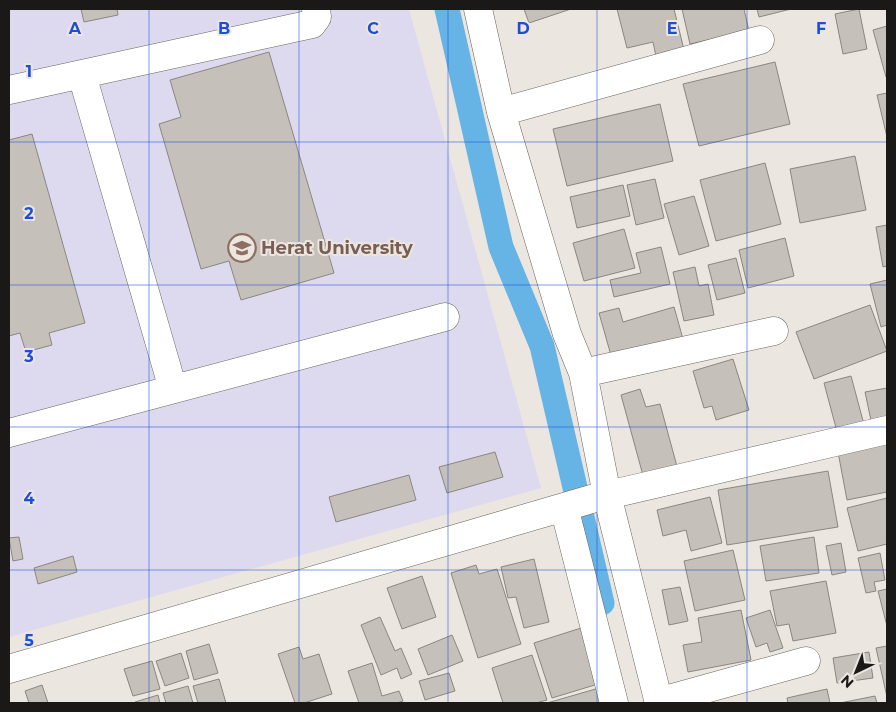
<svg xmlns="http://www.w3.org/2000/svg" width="896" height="712" font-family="Montserrat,sans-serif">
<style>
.education{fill:#dddaf0}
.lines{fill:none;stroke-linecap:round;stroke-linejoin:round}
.canal{stroke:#65b4e5;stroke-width:25}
.building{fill:#c6c0ba;stroke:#8b8680}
.minor-casing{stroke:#69645e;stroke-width:29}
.minor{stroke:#fff;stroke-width:28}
.grid{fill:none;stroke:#1d4ed8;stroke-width:1;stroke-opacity:0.55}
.labels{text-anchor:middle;stroke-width:4;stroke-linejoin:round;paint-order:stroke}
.education-label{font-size:18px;font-weight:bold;fill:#785e54;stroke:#ece6e0;text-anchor:start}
.grid-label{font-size:16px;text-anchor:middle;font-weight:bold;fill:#1d4ed8;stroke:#ece6e0;stroke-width:4;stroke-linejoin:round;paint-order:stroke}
</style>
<rect width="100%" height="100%" fill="#ece6e0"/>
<path class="education" d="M9,9H409L541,488L9,637Z"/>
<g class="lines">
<path class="canal" d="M447,9L501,247L542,346L602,603"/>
</g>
<path class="building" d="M81,9H117L118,15L84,22Z
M524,9H571L529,23Z
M617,9H674L685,54L657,61L653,42L627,48Z
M682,9H744L749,31L690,44Z
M757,9H791L759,17Z
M859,9L867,49L843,54L835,14Z
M887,26V77H886L873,30Z
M269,52L334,273L241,300L229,261L201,269L159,124L181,117L170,80Z
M775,62L790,124L699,146L683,84Z
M887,93V137L877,95Z
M660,104L673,161L567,186L553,129Z
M32,134L85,323L49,333L52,345L26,352L20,333L9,336V140Z
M855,156L866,210L800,223L790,169Z
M765,163L781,224L716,241L700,180Z
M655,179L664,218L636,225L627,185Z
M623,185L630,216L577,228L570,197Z
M694,196L709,246L679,255L664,204Z
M887,225V266L883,267L876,227Z
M624,229L635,268L584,281L573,243Z
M785,238L794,276L748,288L739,250Z
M661,247L670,284L614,297L610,280L641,273L636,253Z
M736,258L745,293L717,300L708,265Z
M695,267L699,286L708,284L714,315L684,321L673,272Z
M887,280V325L881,327L870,284Z
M870,305L887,351L814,379L796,332Z
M674,307L683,339L612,359L599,313L619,308L623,322Z
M733,359L749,410L716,420L712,406L704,408L693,371Z
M851,376L866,432L839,439L824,383Z
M887,388V422L872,425L865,392Z
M640,389L646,407L660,404L678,470L644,479L621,395Z
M887,442V492L847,500L838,452Z
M495,452L503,477L447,493L439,467Z
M828,471L838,527L727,545L718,490Z
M409,475L416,500L336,522L329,497Z
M710,497L722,543L691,551L686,530L663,536L657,510Z
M887,498V544L858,551L847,508Z
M19,537L23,559L13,561L9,538Z
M814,537L819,573L766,581L760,546Z
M841,543L846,572L832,575L826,546Z
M733,550L745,600L695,611L684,561Z
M880,553L885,580L874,582L876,591L866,593L858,558Z
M73,556L77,572L38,584L34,568Z
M534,559L549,622L524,628L516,597L508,598L501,567Z
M476,565L479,574L497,569L521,644L478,658L451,573Z
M422,576L436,617L402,629L387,588Z
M826,581L836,633L793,641L789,624L777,626L770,591Z
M680,587L688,621L669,625L662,590Z
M887,589V626L878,591Z
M741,610L751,660L688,672L683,645L702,642L698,618Z
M770,610L783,648L770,652L767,643L756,647L746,618Z
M380,617L395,651L401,648L412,674L401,679L397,668L381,675L361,625Z
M581,628L598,684L552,698L534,643Z
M452,635L463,661L428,675L418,649Z
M209,644L218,673L194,680L186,651Z
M887,646V697L876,648Z
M299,647L303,659L319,654L332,694L304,703H295L278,654Z
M869,652L873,678L837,683L833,658Z
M181,653L189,678L165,686L156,661Z
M532,655L547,700L536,703H503L492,668Z
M152,661L160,689L133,696L124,669Z
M372,663L382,696L399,691L403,701L397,703H359L348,671Z
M449,673L455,691L425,700L419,681Z
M219,679L226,703H198L193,686Z
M42,685L48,703H29L25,691Z
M188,686L193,703H166L163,693Z
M599,688L604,703H547Z
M827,689L830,703H788L787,698Z
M158,695L160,703H135V702Z
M875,696L877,703H840Z"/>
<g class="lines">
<defs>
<path id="minor" d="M478,9L501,112L567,334L583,373L607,495L659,703
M82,75L173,389
M9,90L312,24L317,17L316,9
M501,112L760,40
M583,373L774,331
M9,433L445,317
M564,507L614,703
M9,669L595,498L887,430
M658,702L806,661"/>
</defs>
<use href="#minor" class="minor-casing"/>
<use href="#minor" class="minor"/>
</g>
<path class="grid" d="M149,9V703M299,9V703M448,9V703M597,9V703M747,9V703M9,142H887M9,285H887M9,427H887M9,570H887"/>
<defs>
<symbol id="university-ring" viewBox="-11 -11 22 22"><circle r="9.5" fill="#ece6e0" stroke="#8d6e63" stroke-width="1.5"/><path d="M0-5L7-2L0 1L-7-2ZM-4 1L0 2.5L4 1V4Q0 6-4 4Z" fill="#8d6e63"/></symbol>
</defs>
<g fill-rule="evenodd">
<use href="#university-ring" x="226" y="232" width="32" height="32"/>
</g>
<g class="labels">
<g class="education-label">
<text x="261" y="254">Herat University</text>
</g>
</g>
<g class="grid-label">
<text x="75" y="34">A</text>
<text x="224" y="34">B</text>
<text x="373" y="34">C</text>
<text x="523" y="34">D</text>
<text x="672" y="34">E</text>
<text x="821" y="34">F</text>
<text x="29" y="77">1</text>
<text x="29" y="219">2</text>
<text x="29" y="362">3</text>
<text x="29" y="504">4</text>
<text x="29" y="646">5</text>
</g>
<rect width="896" height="712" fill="none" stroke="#1b1917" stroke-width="20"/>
<g transform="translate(856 672) rotate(223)" stroke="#ece6e0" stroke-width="4" paint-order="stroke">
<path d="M0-4L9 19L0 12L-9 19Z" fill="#1b1917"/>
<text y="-8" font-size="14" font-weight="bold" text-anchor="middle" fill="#1b1917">N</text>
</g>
</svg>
